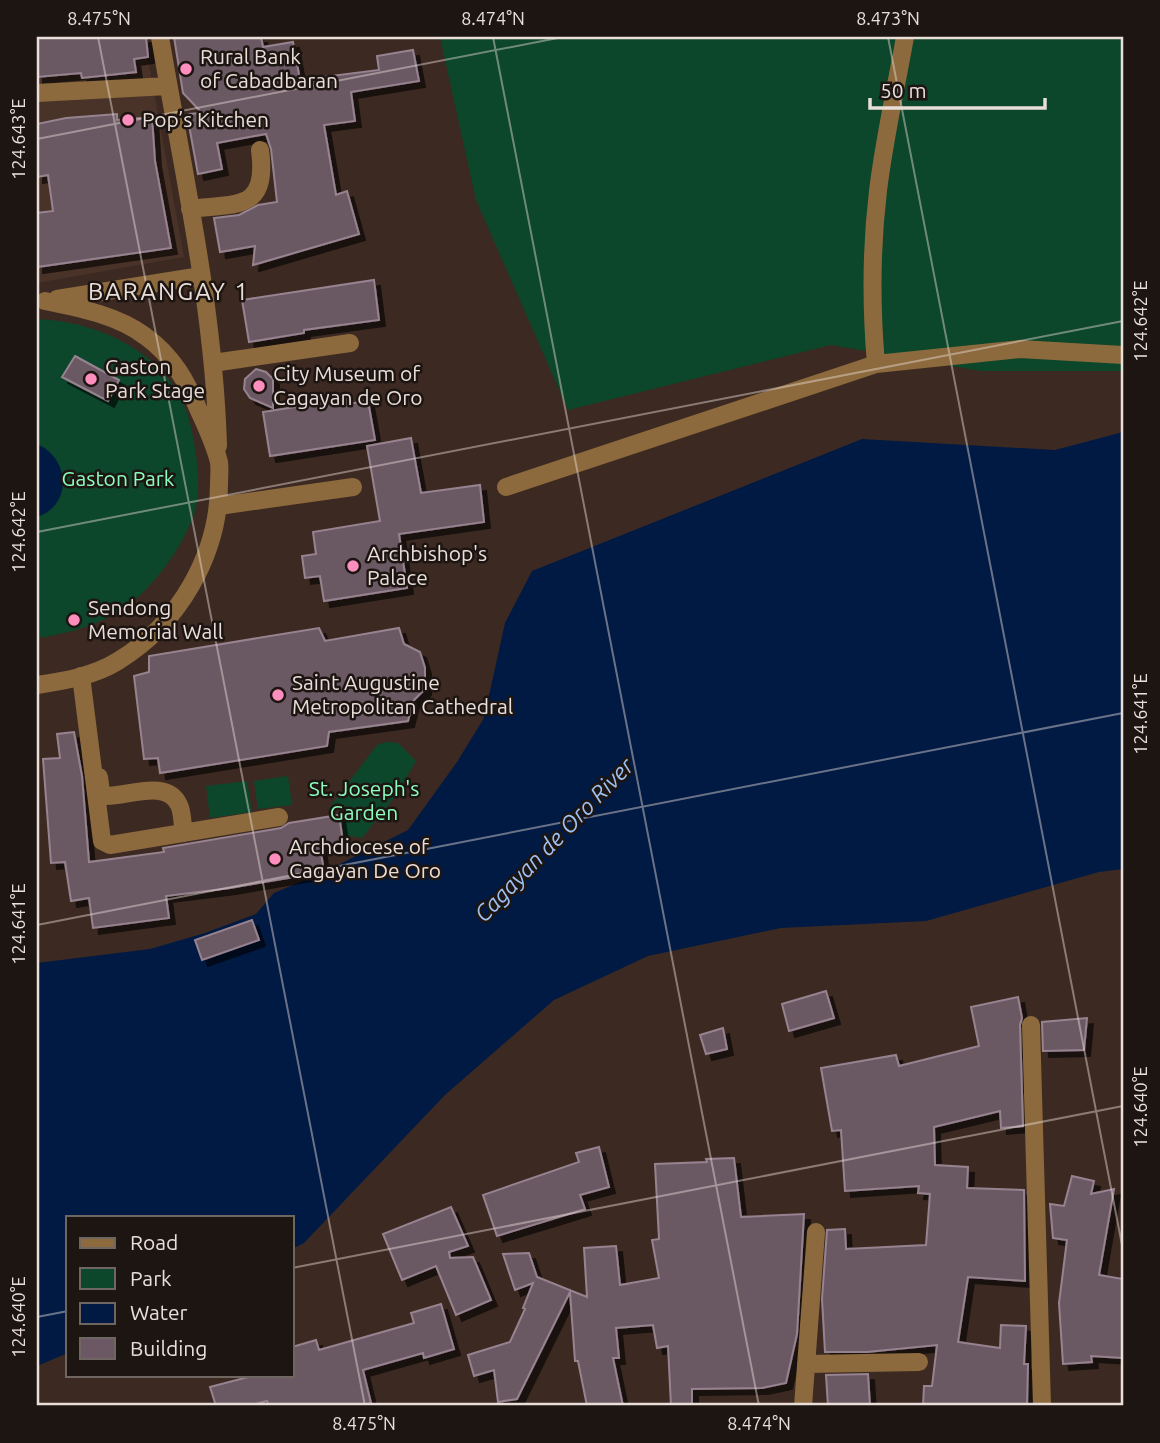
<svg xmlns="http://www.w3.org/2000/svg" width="1160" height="1443" font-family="Ubuntu,sans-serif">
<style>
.built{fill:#493227}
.green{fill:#0c462b}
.water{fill:#001a44}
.building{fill:#6b5864;stroke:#978390;stroke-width:2;filter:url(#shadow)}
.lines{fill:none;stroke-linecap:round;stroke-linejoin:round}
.minor{stroke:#8c6a3d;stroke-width:18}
.ticks{fill:none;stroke:#eaded9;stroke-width:2;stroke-opacity:0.45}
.poi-dot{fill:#fd8ebe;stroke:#1d1511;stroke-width:2.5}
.labels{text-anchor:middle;stroke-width:5;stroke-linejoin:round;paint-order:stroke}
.poi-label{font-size:21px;fill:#eaded9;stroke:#1d1511;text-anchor:start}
.park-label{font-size:21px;fill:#8bfdbe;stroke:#1d1511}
.water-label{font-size:23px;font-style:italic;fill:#9ec0f4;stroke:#1d1511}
.quarter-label{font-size:24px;letter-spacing:2px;fill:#eaded9;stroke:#1d1511}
.neatline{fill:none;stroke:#eaded9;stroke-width:2.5}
.ticks-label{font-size:18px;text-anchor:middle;fill:#eaded9}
</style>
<defs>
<filter id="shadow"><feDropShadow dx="6" dy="6" stdDeviation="0" flood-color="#0009"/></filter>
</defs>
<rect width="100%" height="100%" fill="#3c2a22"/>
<path class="built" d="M37,37H144L184,257L37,283Z"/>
<path class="green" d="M440,37H1123V371H981L831,345L568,410L476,200Z
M37,319C91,321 154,346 180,397C189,413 192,431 195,448C198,467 200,488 196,507C186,545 148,597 113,615C91,627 61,635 37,638Z
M386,742L398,743L416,761L397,794L362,838L344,835L341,807L328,809L377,745Z
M288,776L292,805L258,809L254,781Z
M247,781L252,812L210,818L206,786Z"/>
<path class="water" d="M1123,432V869L1099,872L926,921L781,928L648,956L554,1000L445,1095L304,1243L292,1249V1217H68V1353L37,1366V963L150,949L205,933L256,914L274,893L324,872L408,830L457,762L484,718L505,623L532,571L862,439L1055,450Z
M37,444C70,458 73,505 37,517Z"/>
<path class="building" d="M37,37H146L148,57L134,59L136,72L82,78L81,73L37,77Z
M174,37H261L263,47L293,42L300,80L379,70L377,56L413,50L419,81L351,92L355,121L324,125L336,195L347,191L359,234L253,265L255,246L220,252L214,218L239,215L258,205L277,202L271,149L266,134L217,143L222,169L198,174L188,120H190L189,114L202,113L183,93Z
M117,114V120L152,117L155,161L171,248L37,267V213L53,211L48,175L37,177V124L66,118Z
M374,280L379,320L304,330V333L249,342L242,300Z
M75,356L119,380L108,401L62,377Z
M256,369L266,372L273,379V408L250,398L244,389L245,379Z
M346,399L347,404L368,401L375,440L270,456L263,412Z
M411,438L421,493L480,485L484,522L399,534L407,588L324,601L320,576L305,578L302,556L316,554L313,532L380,521L367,446Z
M319,628L325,641L399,628L404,644L420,652L425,668V689L413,701L408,721L329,732L327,746L160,773L158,758L144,759L134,676L149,672V656Z
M74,732L82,776L89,862L164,852L163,848L281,828L289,823L339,815L343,842L320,846L324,872L230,888L166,896L169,918L93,928L89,898L71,901L65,862L51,863L43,759L60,758L57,734Z
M252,920L259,940L202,960L195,940Z
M826,991L834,1018L789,1031L782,1004Z
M1018,997L1022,1018L1020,1025L1023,1126L1001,1128L1000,1111L934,1127L935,1165L968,1167L967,1188L1024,1190L1025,1281L968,1277L958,1342L1000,1348L1001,1325L1026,1326L1024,1364H1028L1027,1406H923L924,1386H932L937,1345L867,1352H825L822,1299L827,1230L845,1229L846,1249L926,1245L930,1194L918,1193L919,1186L845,1191L841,1130L832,1131L821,1068L896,1055L899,1066L979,1046L971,1007Z
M1087,1018L1084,1050L1043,1051L1042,1022Z
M723,1028L727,1049L706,1054L700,1035Z
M599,1147L609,1187L580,1195L585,1209L497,1236L483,1195L579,1162L576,1153Z
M734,1158L741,1217L804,1214L797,1334L786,1383L762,1388L692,1389V1406H671L668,1346L657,1348L653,1325L616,1328L619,1358H613L623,1406H587L578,1361H575L570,1292L517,1399L498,1402L494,1370L474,1376L468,1355L510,1342L525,1309L523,1308L533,1283L515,1290L503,1254L529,1253L537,1277L587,1297L584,1248L616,1246L620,1285L659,1278L652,1240L659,1239L655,1164L707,1162L706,1159Z
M1072,1176L1094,1181L1091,1194L1114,1189L1099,1275L1123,1279V1358L1091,1356L1092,1362L1063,1364L1059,1303L1067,1240L1053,1238L1050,1204L1064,1206Z
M451,1207L468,1246L449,1252L450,1258L473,1257L491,1300L456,1315L436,1266L402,1280L383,1234Z
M441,1304L454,1349L424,1358L423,1353L363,1370L371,1403L360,1406H269L267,1401L248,1406H216L210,1387L256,1375H292V1347L316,1340L319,1350L414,1323L411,1313Z
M868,1374L870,1406H828L826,1375Z"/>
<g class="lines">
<path class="minor" d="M160,37C183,172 214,308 218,446
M37,93L168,86
M190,209C238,203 268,211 260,150
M57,299L201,276
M213,363L350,343
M876,364C871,306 871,249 878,191C884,140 896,88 905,37
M506,487L876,364L1020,349L1123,355
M219,506L353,487
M81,676L102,841L110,845L279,817
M37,685C64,681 94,676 118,661C179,624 219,554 219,484C219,477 220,469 219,462C215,446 207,428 200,413C187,382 173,356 145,336C117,315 79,308 45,301
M99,777L101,792L105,796C127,797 167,778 179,805C183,813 182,825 184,833
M1031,1025L1042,1406
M806,1364L919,1362
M803,1406L816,1232"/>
</g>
<path class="ticks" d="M98,37L365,1406M493,37L759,1406M888,37L1123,1250M37,139L563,37M37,532L1123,321M37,925L1123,713M292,1268L1123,1106M37,1317L68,1311"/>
<g class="poi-dot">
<circle cx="186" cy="69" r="7"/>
<circle cx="128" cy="120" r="7"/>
<circle cx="91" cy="379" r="7"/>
<circle cx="259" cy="386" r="7"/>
<circle cx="353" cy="566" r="7"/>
<circle cx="74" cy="620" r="7"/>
<circle cx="278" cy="695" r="7"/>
<circle cx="275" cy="859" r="7"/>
</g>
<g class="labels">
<g class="poi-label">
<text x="200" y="64">Rural Bank<tspan x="200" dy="24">of Cabadbaran</tspan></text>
<text x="142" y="127">Pop’s Kitchen</text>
<text x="105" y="374">Gaston<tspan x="105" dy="24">Park Stage</tspan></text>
<text x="273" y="381">City Museum of<tspan x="273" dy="24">Cagayan de Oro</tspan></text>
<text x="367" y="561">Archbishop's<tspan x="367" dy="24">Palace</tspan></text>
<text x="88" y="615">Sendong<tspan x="88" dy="24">Memorial Wall</tspan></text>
<text x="292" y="690">Saint Augustine<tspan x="292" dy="24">Metropolitan Cathedral</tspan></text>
<text x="289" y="854">Archdiocese of<tspan x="289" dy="24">Cagayan De Oro</tspan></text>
</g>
<g class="park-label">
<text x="118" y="486">Gaston Park</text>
<text x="364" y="796">St. Joseph's<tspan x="364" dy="24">Garden</tspan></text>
</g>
<g class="water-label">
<text transform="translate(554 840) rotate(-46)" y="8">Cagayan de Oro River</text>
</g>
<g class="quarter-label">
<text x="169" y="300">BARANGAY 1</text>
</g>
</g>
<rect width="1160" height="1443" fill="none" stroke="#1d1511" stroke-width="77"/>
<rect x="66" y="1216" width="228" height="161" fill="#1d1511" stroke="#6f6561" stroke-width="2"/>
<rect x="80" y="1238" width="35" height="10" fill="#8c6a3d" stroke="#6f6561" stroke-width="2"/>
<text x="130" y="1250" font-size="21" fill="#eaded9">Road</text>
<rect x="80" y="1268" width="35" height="21" fill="#0c462b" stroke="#6f6561" stroke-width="2"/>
<text x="130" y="1286" font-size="21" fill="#eaded9">Park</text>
<rect x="80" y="1303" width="35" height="21" fill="#001a44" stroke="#6f6561" stroke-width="2"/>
<text x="130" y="1320" font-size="21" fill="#eaded9">Water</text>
<rect x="80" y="1338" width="35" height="21" fill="#6b5864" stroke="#6f6561" stroke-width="2"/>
<text x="130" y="1356" font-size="21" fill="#eaded9">Building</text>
<path d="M870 98v10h175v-10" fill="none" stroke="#eaded9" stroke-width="3.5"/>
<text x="880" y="98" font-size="21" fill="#eaded9" stroke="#1d1511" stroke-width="5" paint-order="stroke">50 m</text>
<rect x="38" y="38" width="1084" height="1366" class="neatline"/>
<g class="ticks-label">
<text x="99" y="25">8.475°N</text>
<text x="493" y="25">8.474°N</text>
<text x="888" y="25">8.473°N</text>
<text transform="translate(19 139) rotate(-90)" y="6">124.643°E</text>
<text transform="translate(1141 321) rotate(-90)" y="6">124.642°E</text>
<text transform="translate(19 532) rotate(-90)" y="6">124.642°E</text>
<text transform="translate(1141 714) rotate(-90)" y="6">124.641°E</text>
<text transform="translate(19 924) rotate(-90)" y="6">124.641°E</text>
<text transform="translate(1141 1107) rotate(-90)" y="6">124.640°E</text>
<text transform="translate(19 1317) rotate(-90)" y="6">124.640°E</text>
<text x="364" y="1430">8.475°N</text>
<text x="759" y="1430">8.474°N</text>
</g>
</svg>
